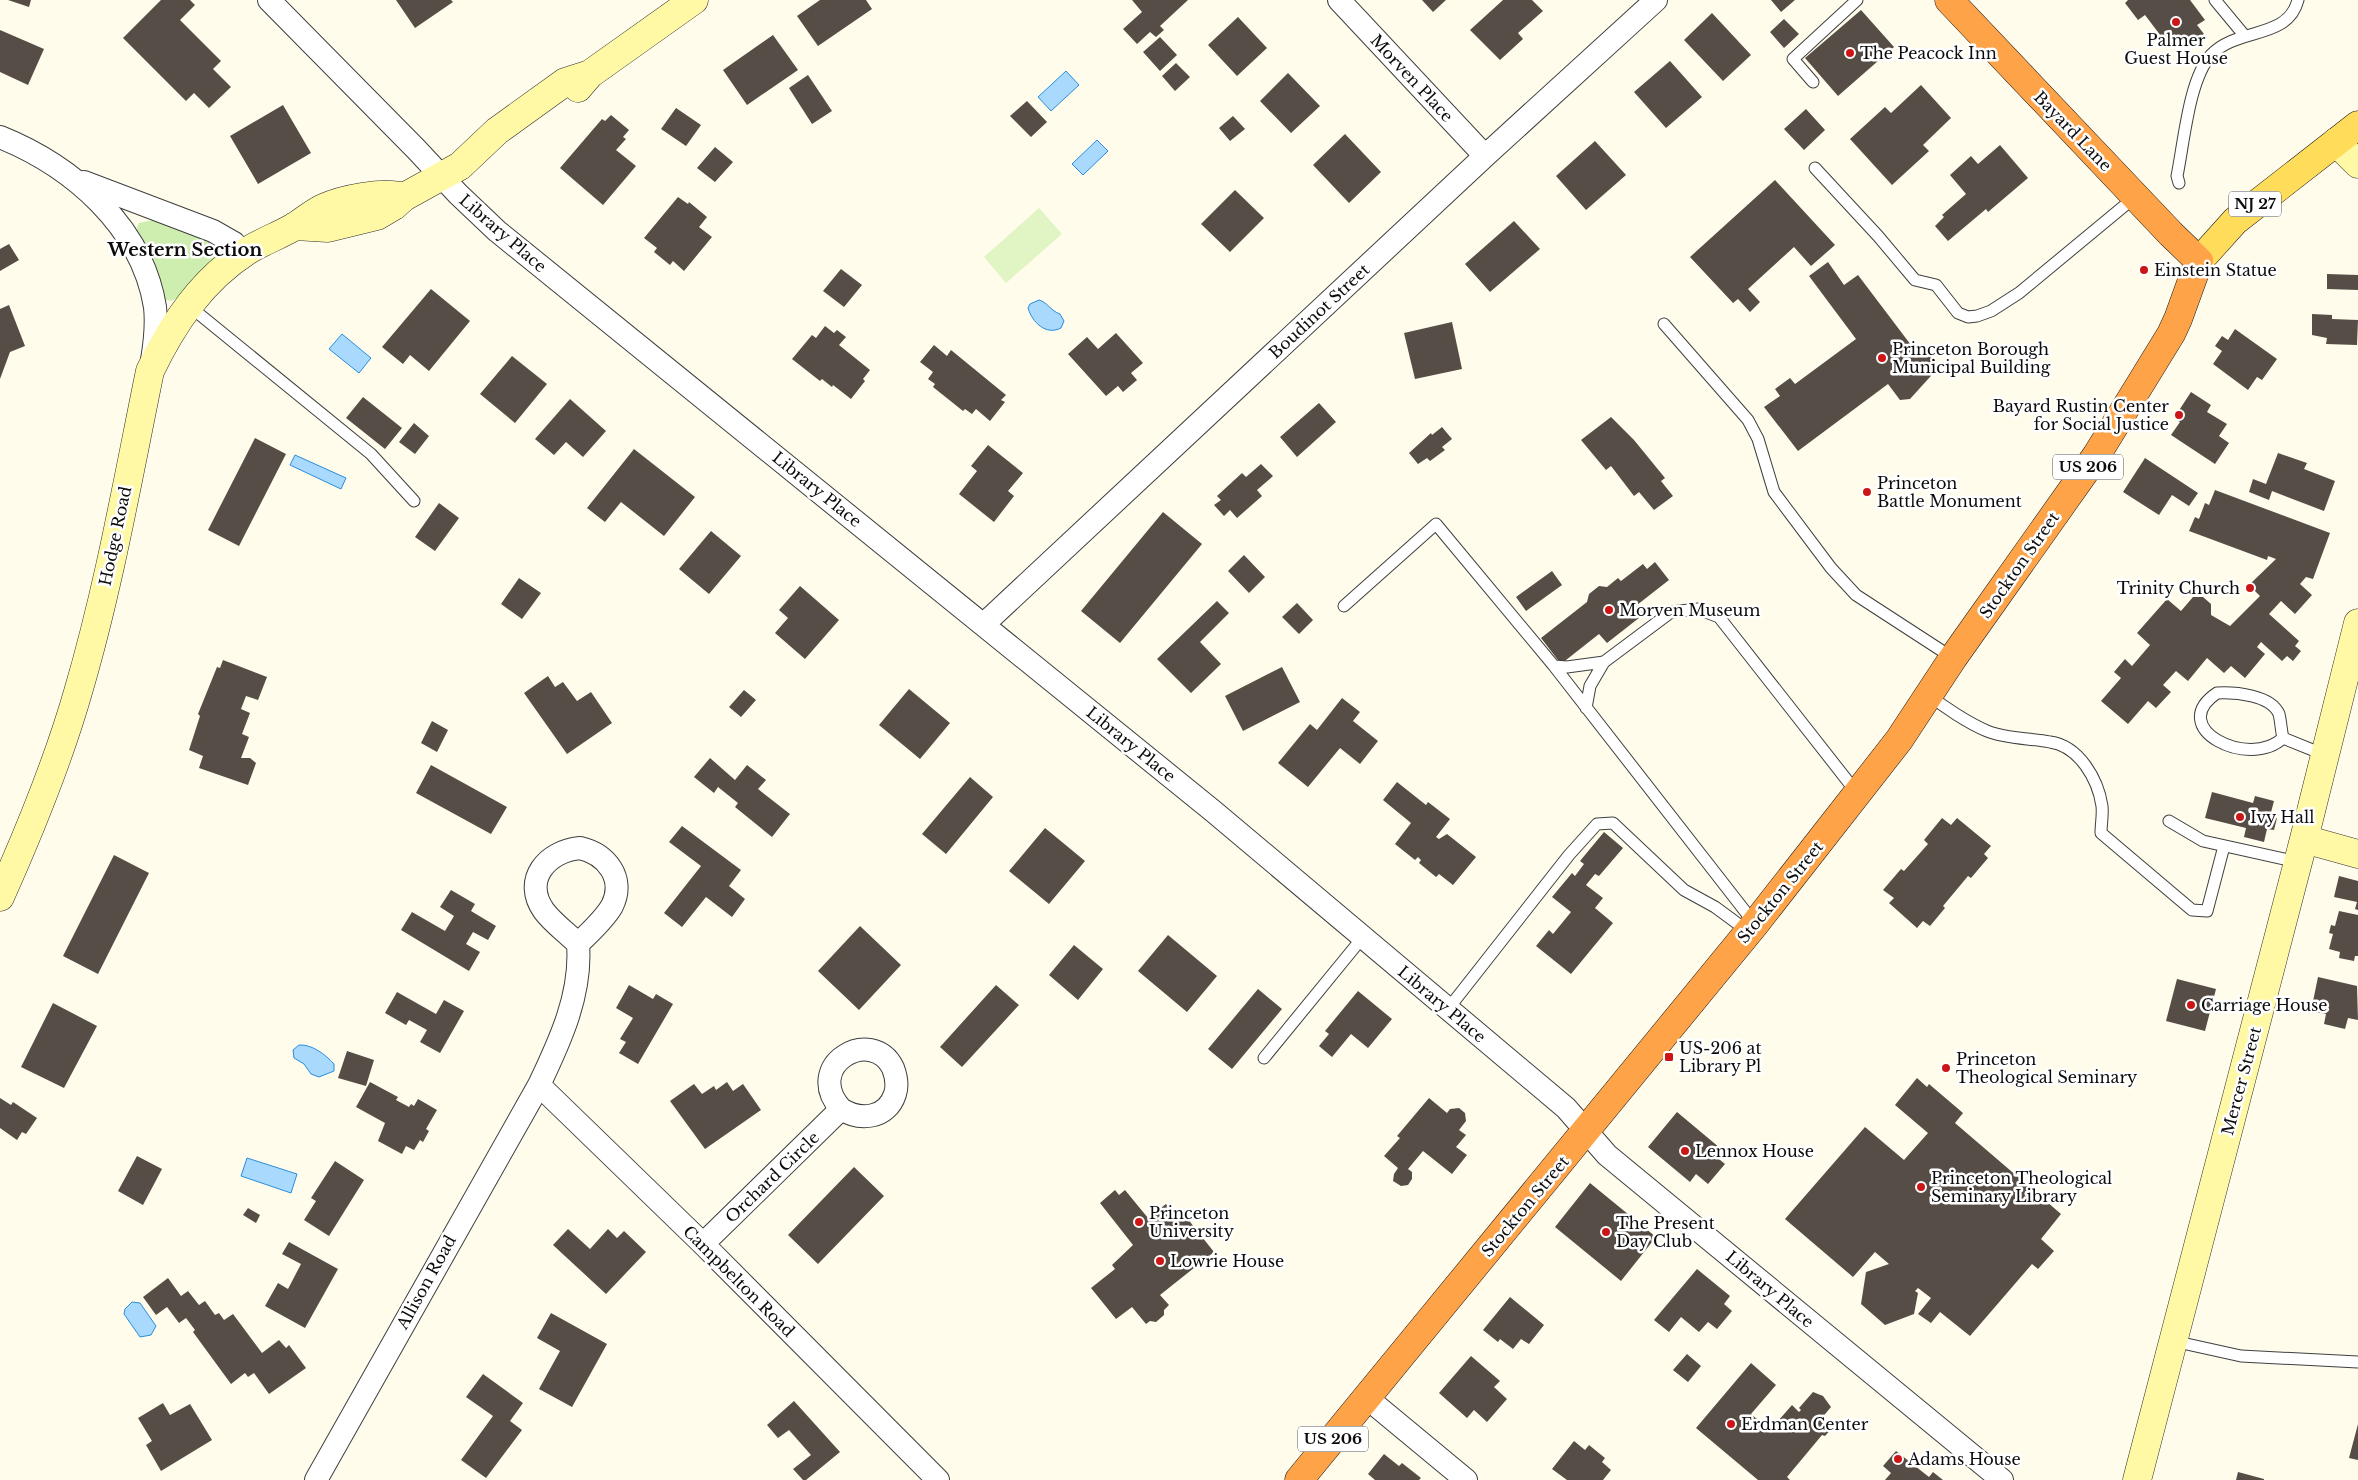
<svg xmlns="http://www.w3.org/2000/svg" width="2358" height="1480" font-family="'Libre Baskerville',serif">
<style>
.green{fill:#ceeeb0}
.pitch{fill:#e1f4c3}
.water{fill:#a9dafd;stroke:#288ddc}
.building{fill:#564d47}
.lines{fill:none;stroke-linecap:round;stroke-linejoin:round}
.lane-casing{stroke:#3f3f3f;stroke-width:13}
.street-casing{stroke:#3f3f3f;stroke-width:24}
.secondary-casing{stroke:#2e2e2e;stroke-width:29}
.primary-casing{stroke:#1d1d1d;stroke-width:29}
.highway-casing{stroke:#1d1d1d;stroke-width:29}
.lane{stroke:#fff;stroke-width:11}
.street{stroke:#fff;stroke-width:22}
.secondary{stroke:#fff9a6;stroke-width:28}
.primary{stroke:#ffdd5b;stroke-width:28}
.highway{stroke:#ffa349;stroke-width:28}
.poi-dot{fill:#ca1617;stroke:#fff;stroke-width:2}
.labels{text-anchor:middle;stroke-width:5;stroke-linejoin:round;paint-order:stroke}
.shield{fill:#fff;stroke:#555;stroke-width:1}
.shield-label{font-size:15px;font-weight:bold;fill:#0c0c0c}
.poi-label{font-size:16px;fill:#0c0c0c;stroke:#fff;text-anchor:start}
.street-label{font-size:16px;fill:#0c0c0c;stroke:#fff}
.neighbourhood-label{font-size:18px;font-weight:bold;fill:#0c0c0c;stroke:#fff}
</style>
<rect width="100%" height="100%" fill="#fffceb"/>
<path class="green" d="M153,220L208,241C213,247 216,253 213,260L178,297L171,301L161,299L135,233L139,223Z"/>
<path class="pitch" d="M1039,208L1062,234L1006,283L984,257Z"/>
<path class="water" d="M1066,71L1079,85L1051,111L1038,97Z
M1097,140L1108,151L1083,175L1072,164Z
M1039,300C1047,302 1051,311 1060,314L1064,321L1061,328C1046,336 1032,322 1028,308L1030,304Z
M342,334L371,358L359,373L329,349Z
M295,455L346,478L341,489L290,465Z
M299,1045C312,1044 326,1055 334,1064V1071L319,1077L311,1074L304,1064L294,1058L293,1050Z
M247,1158L297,1174L291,1193L241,1176Z
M132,1302L140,1303L156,1326L151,1335L140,1337L124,1314L125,1309Z"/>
<path class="building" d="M8,0H31L29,7Z
M161,0H190L195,5L180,20L221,61L213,69L231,87L209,108L194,93L186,101L123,38Z
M396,0H451L453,2L415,28Z
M820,0H866L872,9L818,46L797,16Z
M1132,0H1188L1160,26L1164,30L1156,37L1150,32L1137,44L1123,29L1142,12Z
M1422,0H1446L1433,12Z
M1503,0H1532L1543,11L1518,33L1523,39L1500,60L1470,30Z
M1771,0H1795L1781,12Z
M2128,0H2190L2205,20L2197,25L2204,34L2188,45L2183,38L2170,48L2145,15L2138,20L2125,3Z
M1861,10L1894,47L1838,96L1805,58Z
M1712,13L1751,55L1723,81L1684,40Z
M1238,17L1267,48L1237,76L1208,45Z
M1784,19L1799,34L1784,48L1770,32Z
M0,30L44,49L28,85L0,72Z
M773,35L798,70L747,105L723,70Z
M1160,37L1177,55L1160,71L1143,52Z
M1670,61L1702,97L1666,128L1634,92Z
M1176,63L1190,77L1175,91L1162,76Z
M1288,73L1320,106L1291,133L1260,101Z
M808,75L832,111L812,124L789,88Z
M1921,85L1951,118L1923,145L1929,151L1892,185L1850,139L1885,107L1891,113Z
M1027,101L1047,122L1031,137L1010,116Z
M283,105L311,153L258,184L230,136Z
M676,108L701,125L686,146L661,129Z
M1806,109L1825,130L1804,150L1784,129Z
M611,115L629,130L623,137L626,139L616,150L636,166L603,205L560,168L602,119L605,121Z
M1233,116L1245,129L1230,141L1219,128Z
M1345,134L1381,172L1349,203L1313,165Z
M1595,141L1626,175L1586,210L1556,176Z
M2000,145L2028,178L1988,212L1986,209L1948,241L1935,226L1944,217L1942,215L1966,194L1950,175L1971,156L1978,164Z
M715,147L733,162L715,182L697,168Z
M1775,180L1835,245L1811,266L1794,247L1748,289L1760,302L1750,312L1738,299L1733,303L1690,257Z
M1235,190L1264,218L1230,252L1201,224Z
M678,197L688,204L689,202L707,217L699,227L712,237L684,271L673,261L670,265L654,252L657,248L644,238Z
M1514,221L1540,249L1490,292L1465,264Z
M9,244L19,260L0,271V249Z
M1828,262L1844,285L1858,275L1917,353L1926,346L1939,367L1910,399L1900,400L1888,384L1798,451L1764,407L1780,396L1775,389L1790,378L1795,384L1856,339L1809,276Z
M841,269L862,285L844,307L823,291Z
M2327,274L2358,275V290L2327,289Z
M431,289L470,321L429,371L410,355L403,364L382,347Z
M9,305L25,346L10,352L0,379V309Z
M2312,314L2332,315V319L2358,320L2357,345L2326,344L2327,338L2312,335Z
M1452,322L1462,369L1415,379L1404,333Z
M825,326L834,333L837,330L846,337L839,345L870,370L863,379L865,381L851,399L833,385L832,387L822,379L820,381L792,359L812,335L816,338Z
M2235,329L2277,359L2262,380L2257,377L2248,390L2213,364L2222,351L2215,346L2222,336L2228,340Z
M1116,333L1143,363L1131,373L1137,380L1123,392L1118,386L1106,396L1068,354L1087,337L1098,349Z
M934,345L947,356L951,350L1006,395L1001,400L1005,402L990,421L976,409L972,414L965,409L963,411L933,387L935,384L928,379L933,372L920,362Z
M512,356L547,384L515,423L480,394Z
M2191,392L2211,405L2207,412L2227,424L2219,436L2229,443L2215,464L2171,435L2180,422L2174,418Z
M363,397L402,428L385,449L346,418Z
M570,399L606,431L583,457L566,442L554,455L535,439Z
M1319,403L1336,422L1297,457L1280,437Z
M1611,417L1634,440L1665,478L1661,481L1673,496L1654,510L1639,492L1634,496L1611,466L1606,470L1581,440Z
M414,423L429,436L415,454L399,442Z
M1442,427L1452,439L1442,447L1445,450L1430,461L1427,458L1418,464L1409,453L1431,433L1432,435Z
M255,438L286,454L239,546L208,530Z
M988,445L1023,473L1008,491L1014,496L994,522L959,494L977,471L971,466Z
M634,449L695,497L664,536L621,502L605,522L587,508Z
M2278,453L2307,463L2304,469L2335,481L2324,511L2272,491L2269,500L2249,492L2253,479L2266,484Z
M2145,458L2198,493L2189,506L2172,495L2159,515L2123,492Z
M1261,464L1273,476L1257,490L1262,496L1237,518L1230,510L1224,516L1214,505L1221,500L1217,496L1242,473L1246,477Z
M2215,490L2330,533L2313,579L2306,577L2300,584L2312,595L2295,614L2281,601L2269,614L2299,641L2295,646L2301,651L2293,661L2287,656L2282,661L2261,642L2257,647L2265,654L2245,678L2231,666L2224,673L2207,658L2188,681L2176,671L2163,685L2171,692L2156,708L2148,701L2128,724L2101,701L2121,678L2114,672L2125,659L2132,666L2150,645L2137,633L2167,599L2181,611L2193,597H2203L2211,604V615L2230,626L2260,596L2249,585L2276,559L2268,556L2267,560L2189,531L2195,517L2199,519L2205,503L2209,505Z
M439,503L459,518L435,551L415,537Z
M1163,512L1202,544L1120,643L1081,611Z
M711,531L741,556L709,594L679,569Z
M1244,555L1265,577L1249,593L1228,571Z
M1655,562L1669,580L1637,605L1644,614L1607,643L1599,634L1561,664L1541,638L1587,602L1589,594L1599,586L1607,587L1618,578L1621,581L1643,564L1647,569Z
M1552,571L1562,585L1526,611L1516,597Z
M519,578L541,593L522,619L501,604Z
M800,586L839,620L805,659L775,633L788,618L779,610Z
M1217,601L1229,613L1200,642L1221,664L1191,693L1157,659Z
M1297,603L1313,620L1299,634L1282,617Z
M223,660L267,677L258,700L246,696L241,709L250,713L242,734L249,737L241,758H250L256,763L248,785L199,768L203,756L189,750L200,716L198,714L217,667L220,668Z
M1282,667L1300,702L1243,731L1225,696Z
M548,676L555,687L563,682L577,701L591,692L612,723L567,754L524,693Z
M909,689L950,723L920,759L879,725Z
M744,690L756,700L741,717L729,707Z
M1342,698L1360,712L1353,721L1378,741L1360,764L1340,748L1308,787L1278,763L1310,724L1317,730Z
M432,721L448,730L437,752L421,743Z
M710,758L735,780L747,765L766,780L758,789L790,814L772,837L735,807L738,803L718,787L714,793L694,777Z
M431,765L507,807L491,834L416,793Z
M970,777L993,797L946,854L922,834Z
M1397,782L1426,805L1428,802L1450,819L1436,837L1439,839L1447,834L1476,857L1453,885L1439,874L1436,877L1419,863L1421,860L1418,857L1415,860L1395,844L1411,823L1383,800Z
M2212,792L2253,803L2255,796L2274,801L2270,816L2277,818L2274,830L2267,829L2264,842L2244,837L2246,828L2205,818Z
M1942,818L1951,825L1957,818L1991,846L1984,854L1988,858L1971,878L1968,876L1943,906L1945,908L1930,926L1923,921L1917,928L1889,903L1894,898L1883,890L1901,869L1904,871L1928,844L1924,840Z
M682,826L741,870L729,886L745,899L732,917L706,897L682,927L664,913L701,866L669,842Z
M1045,828L1085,861L1049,904L1009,871Z
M1604,832L1623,848L1599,876L1595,874L1586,885L1603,898L1595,908L1613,923L1571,974L1536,946L1549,930L1553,934L1571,912L1552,897L1572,873L1575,876L1584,864L1580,861Z
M114,855L149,873L98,974L63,956Z
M2339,876L2358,881V910L2355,909L2357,902L2334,897Z
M451,890L475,904L471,911L496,926L488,940L473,932L466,944L480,952L469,971L401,930L412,912L445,931L454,916L440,907Z
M2339,911L2358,915V956H2355L2354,961L2339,958L2340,952L2329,949L2333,934L2329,933L2331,925L2335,926Z
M860,926L901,965L859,1010L818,971Z
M1168,935L1217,976L1187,1012L1138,971Z
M1074,945L1103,969L1078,1000L1049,975Z
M2318,977L2357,986L2358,1020L2348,1018L2345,1029L2324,1024L2326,1014L2311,1011Z
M2177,979L2216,989L2205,1031L2166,1021Z
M629,985L653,999L656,994L673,1004L638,1064L619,1053L626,1042L620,1039L633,1018L616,1008Z
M996,985L1019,1005L962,1067L940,1047Z
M1258,989L1282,1009L1232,1069L1208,1049Z
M1358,991L1392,1019L1368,1048L1351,1034L1332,1057L1319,1046L1329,1034L1325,1031Z
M397,992L436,1014L444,1000L464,1011L440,1053L420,1042L427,1030L409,1020L406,1025L385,1013Z
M53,1003L97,1026L64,1088L21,1067Z
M347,1051L374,1060L366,1086L338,1078Z
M1917,1078L1927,1087L1929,1084L1963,1113L1955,1123L2061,1214L2041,1239L2054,1251L2038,1269L2032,1264L1970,1336L1940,1312L1931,1323L1918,1314L1931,1298L1918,1288L1915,1291L1918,1293L1914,1314L1885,1325L1861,1304L1866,1272L1889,1264L1875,1252L1853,1277L1785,1219L1865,1127L1904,1160L1928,1133L1895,1105Z
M370,1082L398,1097L396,1100L409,1107L411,1104L414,1106L418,1099L437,1110L426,1129L429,1131L423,1142L420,1140L414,1150L406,1146L402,1154L378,1141L385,1123L356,1107Z
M727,1082L733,1091L743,1084L761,1110L705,1149L670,1101L694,1084L702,1094L714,1086L716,1090Z
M0,1098L11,1105L13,1102L37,1118L26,1134L22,1132L17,1140L0,1128Z
M1429,1098L1447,1113L1450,1109L1459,1108L1465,1113L1466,1121L1459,1130L1466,1135L1456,1147L1467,1155L1452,1174L1423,1151L1408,1169L1412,1172V1179L1408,1185L1401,1186L1393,1181L1394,1174L1398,1168L1384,1156L1400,1138L1397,1136Z
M1677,1112L1720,1148L1714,1155L1725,1164L1708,1184L1696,1174L1690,1182L1648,1147Z
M137,1156L162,1169L143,1205L118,1191Z
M335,1161L364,1180L329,1236L304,1220L316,1201L311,1198Z
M854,1167L884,1196L818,1264L788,1235Z
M1590,1183L1656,1237L1621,1281L1555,1227Z
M1115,1190L1119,1195L1125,1190L1148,1218L1166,1204L1173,1213L1179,1208L1214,1252L1160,1295L1169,1305L1164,1310V1315L1156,1322L1150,1321L1146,1324L1132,1307L1116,1319L1091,1288L1115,1269L1112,1265L1133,1245L1100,1203Z
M248,1208L260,1215L256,1223L243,1215Z
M568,1229L590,1249L608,1229L617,1238L624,1231L646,1252L606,1294L553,1245Z
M289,1242L338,1269L305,1328L265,1306L278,1283L288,1289L301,1264L282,1254Z
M1697,1269L1730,1296L1724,1304L1732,1311L1717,1329L1708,1322L1699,1332L1681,1317L1669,1332L1654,1320Z
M168,1278L181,1296L188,1291L199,1305L205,1301L215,1315L219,1313L224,1320L233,1314L262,1353L279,1340L286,1348L289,1345L306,1368L269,1394L254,1373L248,1377L245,1373L231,1384L193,1332L195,1330L186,1318L179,1323L167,1307L156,1315L143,1297Z
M1510,1297L1544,1325L1529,1344L1521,1339L1513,1349L1500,1339L1498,1342L1483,1330Z
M551,1313L607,1344L572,1407L539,1389L560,1351L537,1338Z
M1687,1354L1701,1366L1688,1382L1673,1370Z
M1471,1356L1500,1381L1494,1387L1507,1399L1487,1422L1474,1410L1467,1418L1439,1393Z
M1751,1363L1776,1385L1751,1414L1770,1430L1792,1405L1799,1412L1801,1410L1799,1408L1813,1392L1823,1396L1831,1407L1821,1419L1832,1428L1825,1436L1822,1435L1787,1477L1790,1480H1758L1696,1428Z
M483,1374L523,1403L510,1421L522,1430L486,1478L461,1460L493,1416L466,1397Z
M794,1401L840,1452L806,1480H803L793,1469L811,1455L789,1430L778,1438L767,1425Z
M163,1403L170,1415L190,1404L212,1440L161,1471L146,1445L152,1441L138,1418Z
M2358,1424V1460L2349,1458Z
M1574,1441L1585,1450L1589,1445L1605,1458L1602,1462L1611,1470L1603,1480H1567L1552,1469Z
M1896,1451L1929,1477L1933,1472L1943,1480H1885L1891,1473L1883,1466Z
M1384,1454L1399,1466L1402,1463L1421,1478L1419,1480H1375L1368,1474Z
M2238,1472L2264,1479V1480H2236Z"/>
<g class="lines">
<defs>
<path id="lane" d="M2215,0L2244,35
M1813,82L1793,59L1857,0
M1815,168L1878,236L1915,280L1936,285L1958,313L1968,317L1977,316L1991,311L2019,293L2135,197
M2179,183L2177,176C2184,142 2189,79 2211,55C2237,27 2288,40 2298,0
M188,305L371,454L414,501
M1664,324L1748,420L1758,439L1774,492L1831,568L1856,595L1953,658
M1344,606L1436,524L1554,666L1755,924
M1554,666L1567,667L1604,662
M1929,695C1944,707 1968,723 1987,731C2006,739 2030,738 2050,742C2079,746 2098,779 2102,806C2103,815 2101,824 2101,833L2192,910L2207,911L2224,846
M1586,708L1590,686L1604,662L1671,612L1698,609L1719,617L1857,793
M2283,738C2249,770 2165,728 2217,693C2235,692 2271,695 2279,714C2281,722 2281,730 2283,738L2325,755
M2169,821L2203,841L2298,862
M1448,1009L1569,855L1597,824L1613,823L1684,890L1715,907L1749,932
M1264,1058L1363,937
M2173,1341L2241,1356L2358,1362"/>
<path id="street" d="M269,0L416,149L458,194L497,231L1213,811L1566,1108L1607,1155L2002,1480
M1339,0L1485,156
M0,137C72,166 142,226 155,307C157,325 155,342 152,360
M84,182L213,231L234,243L244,254
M984,624L1485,156L1656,0
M580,848C606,854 626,878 612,906C604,920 589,933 578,944C568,934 553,923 544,911C522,880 547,851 580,848Z
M539,1085L703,1244L938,1480
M703,1244L841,1109C860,1121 887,1119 895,1094C898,1085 896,1076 893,1068C872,1025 802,1065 841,1109
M1367,1398L1466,1480
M316,1480L539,1085C560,1041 582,994 578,944"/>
<path id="secondary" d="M578,88L590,74L694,0
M2336,142L2358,164
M295,226L328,228L377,216L394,206L404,197L460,166L497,131L565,82L590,74
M2304,839L2358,854
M0,897C30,830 58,762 78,692C109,587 128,478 150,371C173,323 202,280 247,251C263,241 281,235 297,225C306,219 313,213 323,208C343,199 383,191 404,197
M2137,1480L2304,839L2358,623"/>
<path id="primary" d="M2199,261L2235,221L2358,125"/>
<path id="highway" d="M1299,1480L1755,924L1899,740L1953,658L2096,456L2171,334L2178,319L2199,261L2171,234L1949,0"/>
</defs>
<use href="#lane" class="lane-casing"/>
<use href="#street" class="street-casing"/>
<use href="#secondary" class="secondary-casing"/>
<use href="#primary" class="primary-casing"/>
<use href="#highway" class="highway-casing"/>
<use href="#lane" class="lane"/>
<use href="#street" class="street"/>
<use href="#secondary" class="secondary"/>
<use href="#primary" class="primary"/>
<use href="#highway" class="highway"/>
</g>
<g class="poi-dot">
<circle cx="2176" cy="22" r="5"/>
<circle cx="1850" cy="53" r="5"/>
<circle cx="2144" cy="270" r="5"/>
<circle cx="1882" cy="358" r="5"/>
<circle cx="2179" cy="415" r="5"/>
<circle cx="1867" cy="492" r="5"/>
<circle cx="2250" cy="588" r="5"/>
<circle cx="1609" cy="610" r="5"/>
<circle cx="2240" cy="817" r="5"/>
<circle cx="2191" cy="1005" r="5"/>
<rect x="1664" y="1052" width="10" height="10" rx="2.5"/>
<circle cx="1946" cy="1068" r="5"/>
<circle cx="1685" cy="1151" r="5"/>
<circle cx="1921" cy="1187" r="5"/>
<circle cx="1139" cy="1222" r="5"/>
<circle cx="1606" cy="1232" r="5"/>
<circle cx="1160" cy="1261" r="5"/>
<circle cx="1731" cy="1424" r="5"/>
<circle cx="1898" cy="1459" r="5"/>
</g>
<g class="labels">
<g class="shield">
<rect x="2229" y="191.5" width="52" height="25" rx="4"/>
<rect x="2053" y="454.5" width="70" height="25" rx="4"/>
<rect x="1298" y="1426.5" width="70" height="25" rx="4"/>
</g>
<g class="shield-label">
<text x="2255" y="209">NJ 27</text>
<text x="2088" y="472">US 206</text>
<text x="1333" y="1444">US 206</text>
</g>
<g class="poi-label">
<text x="2176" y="46" text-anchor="middle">Palmer<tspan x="2176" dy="18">Guest House</tspan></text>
<text x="1860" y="59">The Peacock Inn</text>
<text x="2154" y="276">Einstein Statue</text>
<text x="1892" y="355">Princeton Borough<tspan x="1892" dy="18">Municipal Building</tspan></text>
<text x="2169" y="412" text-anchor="end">Bayard Rustin Center<tspan x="2169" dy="18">for Social Justice</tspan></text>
<text x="1877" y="489">Princeton<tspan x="1877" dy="18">Battle Monument</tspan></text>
<text x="2240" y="594" text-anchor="end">Trinity Church</text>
<text x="1619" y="616">Morven Museum</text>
<text x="2250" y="823">Ivy Hall</text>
<text x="2201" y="1011">Carriage House</text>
<text x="1679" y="1054">US-206 at<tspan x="1679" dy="18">Library Pl</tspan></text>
<text x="1956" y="1065">Princeton<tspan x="1956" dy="18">Theological Seminary</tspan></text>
<text x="1695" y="1157">Lennox House</text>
<text x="1931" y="1184">Princeton Theological<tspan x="1931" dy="18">Seminary Library</tspan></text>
<text x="1149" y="1219">Princeton<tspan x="1149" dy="18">University</tspan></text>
<text x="1616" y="1229">The Present<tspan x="1616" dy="18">Day Club</tspan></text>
<text x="1170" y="1267">Lowrie House</text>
<text x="1741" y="1430">Erdman Center</text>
<text x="1908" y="1465">Adams House</text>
</g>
<g class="street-label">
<text transform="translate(1412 78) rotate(47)" y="6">Morven Place</text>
<text transform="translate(2073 131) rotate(46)" y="6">Bayard Lane</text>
<text transform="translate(503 233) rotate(41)" y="6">Library Place</text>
<text transform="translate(1319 311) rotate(-43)" y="6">Boudinot Street</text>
<text transform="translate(817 489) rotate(39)" y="6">Library Place</text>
<text transform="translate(115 536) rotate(-78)" y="6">Hodge Road</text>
<text transform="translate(2019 565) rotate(-55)" y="6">Stockton Street</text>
<text transform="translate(1131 744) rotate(39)" y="6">Library Place</text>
<text transform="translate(1780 892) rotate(-51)" y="6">Stockton Street</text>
<text transform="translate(1442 1004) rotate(40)" y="6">Library Place</text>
<text transform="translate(2241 1081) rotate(-75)" y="6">Mercer Street</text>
<text transform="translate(772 1177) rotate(-44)" y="6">Orchard Circle</text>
<text transform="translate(1525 1206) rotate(-50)" y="6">Stockton Street</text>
<text transform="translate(739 1281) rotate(45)" y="6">Campbelton Road</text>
<text transform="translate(426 1282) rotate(-61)" y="6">Allison Road</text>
<text transform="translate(1770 1289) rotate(40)" y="6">Library Place</text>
</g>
<g class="neighbourhood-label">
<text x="185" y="256">Western Section</text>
</g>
</g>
</svg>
